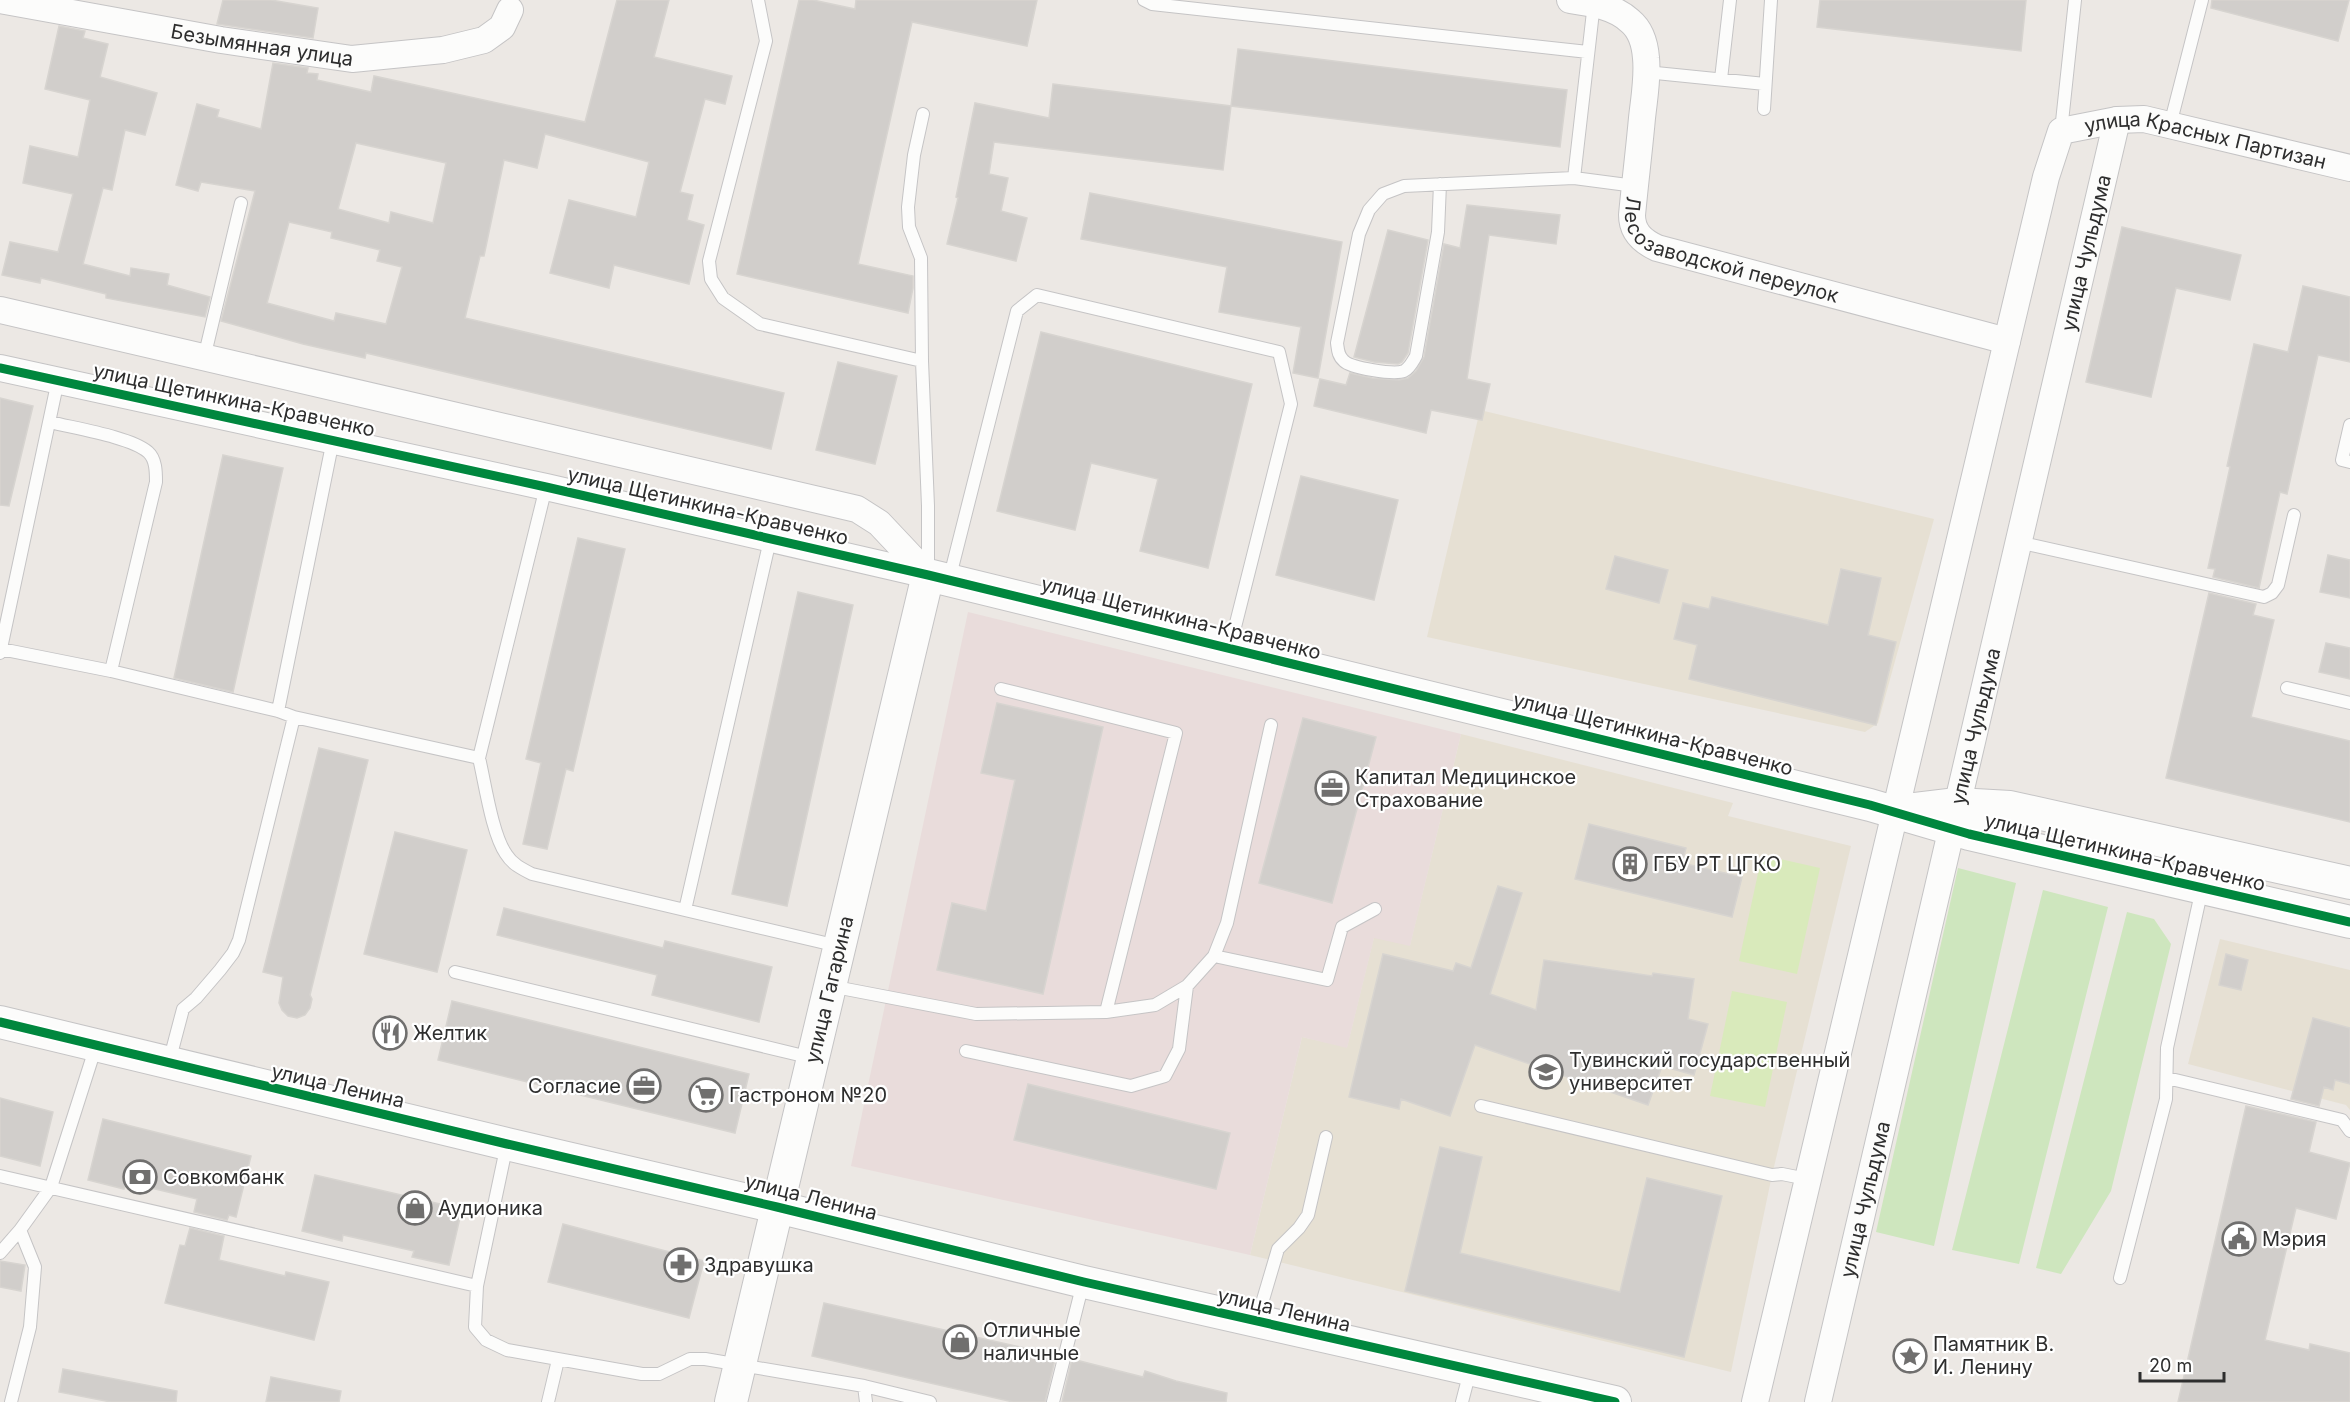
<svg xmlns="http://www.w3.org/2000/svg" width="2350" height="1402" font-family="Inter,sans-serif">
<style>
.education{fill:#e6e0d3}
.medical{fill:#e9dcdb}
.green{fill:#cee6be}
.pitch{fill:#d9eabb}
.building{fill:#d1cecb;stroke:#d7d4d0;stroke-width:1.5;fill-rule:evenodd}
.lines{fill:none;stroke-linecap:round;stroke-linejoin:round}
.service-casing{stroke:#c5c4c5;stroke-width:14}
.minor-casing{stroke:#c5c4c5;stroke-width:28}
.tertiary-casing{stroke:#c5c4c5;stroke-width:34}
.service{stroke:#fcfcfb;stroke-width:12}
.minor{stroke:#fcfcfb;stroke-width:26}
.tertiary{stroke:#fcfcfb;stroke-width:32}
.cycleway-casing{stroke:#fff;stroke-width:13}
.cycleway{stroke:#00873e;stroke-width:9}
.labels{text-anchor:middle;stroke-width:4.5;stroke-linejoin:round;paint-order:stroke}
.street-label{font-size:20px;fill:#2e2e2e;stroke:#fff}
.poi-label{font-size:20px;fill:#2e2e2e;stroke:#fff;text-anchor:start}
</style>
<rect width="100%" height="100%" fill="#ece8e4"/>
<path class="education" d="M1480,410L1934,519L1878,723L1865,732L1427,637Z
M1461,734L1733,803L1728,816L1851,846L1772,1175L1731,1372L1250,1255L1302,1037L1347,1047L1374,937L1410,945Z
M2220,939L2350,970V1110L2346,1105L2188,1064Z"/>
<path class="medical" d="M968,612L1461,734L1410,946L1374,938L1347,1048L1302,1037L1250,1255L851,1166Z"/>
<path class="green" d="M1958,868L2016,883L1934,1246L1876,1232Z
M2043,890L2108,907L2019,1264L1952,1250Z
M2127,912L2154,919L2171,944L2111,1191L2061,1274L2036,1268Z"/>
<path class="pitch" d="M1762,855L1820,868L1797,974L1739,961Z
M1732,991L1787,1002L1765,1107L1710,1096Z"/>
<path class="building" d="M223,0H271L318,8L313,38L217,24Z
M617,0H669L654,57L732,76L725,104L705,99L680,192L693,195L687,220L704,225L689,284L614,265L609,288L550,273L569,200L636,217L649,162L545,134L537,168L504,160L484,256H480L465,318L784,393L771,449L366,353L365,358L303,344L221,321L255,191L201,182L198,191L176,185L197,104L219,110L217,117L261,129L273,63L308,68L307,73L318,74L317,80L371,92L374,76L585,122ZM356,143L446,163L433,223L391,212L389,223L338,209ZM289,222L332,232L331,238L380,250L377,261L402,267L386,324L336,313L334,321L267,303Z
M799,0H813L855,9L856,0H1037L1027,46L912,22L858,264L913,276V288L908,313L737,274Z
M1820,0H2026L2021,51L1817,27Z
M2212,0H2349L2338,41L2211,8Z
M59,26L85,31L83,38L108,44L100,77L157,93L145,135L125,130L112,190L103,188L83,264L130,276L131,268L169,274L167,285L210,297L205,317L106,298V294L41,278L40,283L2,275L10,242L58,252L73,194L23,183L30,146L78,157L90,100L45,89Z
M1238,49L1567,90L1560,147L1231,106Z
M1053,84L1231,106L1223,170L994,142L989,174L1008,178L1001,211L1027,218L1016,261L947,244L958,198L956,197L975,103L1049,118Z
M1090,193L1342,242L1318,378L1293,373L1301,327L1219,312L1227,267L1081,239Z
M1467,205L1560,215L1556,244L1489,235L1467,379L1490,384L1482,420L1431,410L1426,433L1314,406L1320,379L1346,385L1350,373L1372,378L1399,380L1408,378L1416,371L1424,357L1444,244L1460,248Z
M2122,227L2241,255L2230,300L2176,288L2151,397L2086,382Z
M1388,230L1428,240L1408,353L1402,362L1398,364L1374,362L1354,357Z
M2303,286L2350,297V362L2318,355L2287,494L2280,492L2259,588L2213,577L2215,569L2208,568L2230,467L2227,466L2254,344L2288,352Z
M1041,332L1252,384L1208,568L1140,551L1158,479L1091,463L1075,530L997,511Z
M838,362L897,376L875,464L816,450Z
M0,398L33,406L9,506L0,505Z
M223,455L283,468L233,692L174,678Z
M1301,476L1398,500L1374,600L1276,575Z
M578,538L625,549L573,771L566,769L547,849L523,844L541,763L526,759Z
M2328,555L2350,560V598L2320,592Z
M1615,556L1668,570L1659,603L1606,589Z
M1841,569L1881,578L1868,635L1896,642L1876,725L1689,679L1697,645L1674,639L1683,603L1709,609L1712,597L1828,625Z
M798,592L853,605L787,906L732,894Z
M2209,593L2256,604L2253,615L2274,620L2251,717L2350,741V822L2166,778Z
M2326,643L2350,648V679L2319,672Z
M997,703L1103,727L1043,994L937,970L952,903L986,911L1015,780L981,773Z
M1303,718L1376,737L1332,903L1259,883Z
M319,748L368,760L310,995L312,999L310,1008L305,1015L297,1018L288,1016L282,1010L279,1003L283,977L263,972Z
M1589,824L1686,848L1682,863L1742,877L1732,917L1575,879Z
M395,832L467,850L437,972L364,954Z
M1498,886L1522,893L1490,994L1536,1010L1544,960L1652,976L1653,973L1694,979L1688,1019L1708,1024L1694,1075L1662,1066L1648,1105L1475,1045L1450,1116L1401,1099L1399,1109L1349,1097L1383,954L1453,971L1456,963L1471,968Z
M504,908L663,948L665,941L772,967L759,1022L652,995L657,975L497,935Z
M2226,954L2248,960L2241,990L2219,985Z
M452,1001L749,1074L735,1133L438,1060Z
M2313,1018L2350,1028V1084L2335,1080L2333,1090L2324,1087L2319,1106L2291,1099Z
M1028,1084L1230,1133L1216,1189L1014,1140Z
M0,1098L53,1112L40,1166L0,1156Z
M2246,1106L2316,1122L2309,1152L2350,1163L2336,1219L2296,1208L2265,1340L2309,1350L2310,1344L2350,1353V1402H2178Z
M103,1119L251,1156L236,1217L229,1215L227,1220L194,1212L197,1199L126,1182L124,1189L88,1180Z
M1440,1147L1482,1157L1460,1253L1620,1292L1647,1178L1722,1196L1684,1357L1405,1291Z
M315,1175L462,1209L449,1265L412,1257L414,1251L343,1235L342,1241L302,1231Z
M563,1224L704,1261L689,1318L548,1282Z
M190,1228L224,1236L219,1260L285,1276L286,1272L329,1282L314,1340L165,1303L180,1245L185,1246Z
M0,1261L25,1265L21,1291L0,1287Z
M824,1303L1056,1355L1045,1402H1013L812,1356Z
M1072,1359L1143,1377L1145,1371L1176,1381L1227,1393L1226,1402H1062Z
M63,1369L177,1391L176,1402H111L59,1392Z
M271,1377L341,1391L339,1402H266Z"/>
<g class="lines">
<defs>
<path id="service" d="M758,0L766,41L709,261L711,279L723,298L760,324L922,361L928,506V571
M1144,0L1152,4L1588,52
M1594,3L1574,178L1635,186
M1646,72L1765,84
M1721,79L1730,0
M1764,109L1771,0
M2170,125L2202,0
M2061,131L2075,0
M1440,184L1438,232L1416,356C1413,361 1410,368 1404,371C1394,375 1351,368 1344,361C1338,356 1338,350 1337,343L1359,234L1369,210L1383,194L1404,186L1574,178
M204,358L241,203
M922,361L921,258L909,227L908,207L914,155L923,114
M50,422C73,428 131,437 148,452C156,459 156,472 156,482L111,671
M2350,425L2342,460L2350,462
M2018,542L2264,597L2272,593L2278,585L2294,515
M949,580L1017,311L1037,295L1279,352L1291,404L1230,647
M1,649L111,671L278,711L294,717L479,758C485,783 492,834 506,854C512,864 522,869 532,874L838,946
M0,653L58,380
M2287,688L2350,703
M1001,689L1176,733L1106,1012
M278,711L333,440
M479,758L546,487
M685,910L770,540
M1214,956L1327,980L1342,927L1375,909
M455,972L812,1058
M830,986L976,1014L1106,1012L1155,1005L1187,986L1214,956L1227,923L1271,725
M966,1051L1131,1086L1165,1076L1179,1049L1187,986
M169,1062L183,1009L196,998L220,970L233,953L239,940L294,717
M2167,1078L2342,1120L2350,1131
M1481,1106L1772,1175L1782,1174L1807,1179
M0,1176L477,1286L507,1144
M0,1253L20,1230
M2120,1278L2166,1099L2167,1048L2210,852
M477,1286L475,1327L486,1340L507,1350L642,1374H659L690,1359H705L864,1386L930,1402
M1257,1320L1278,1249L1299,1228L1308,1215L1326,1137
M864,1386L866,1402
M11,1402L30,1327L35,1267L20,1230L51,1187L96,1046
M548,1402L558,1360
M1053,1402L1083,1283
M1462,1402L1470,1371"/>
<g id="minor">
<path id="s1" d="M0,0L221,40L352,59L443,50L484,40L502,27L510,10"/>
<path id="s2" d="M1570,0C1590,3 1614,6 1630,21C1641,30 1645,45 1646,58C1648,78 1644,99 1642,118C1639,151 1635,183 1632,215C1632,232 1642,241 1657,248L2007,341"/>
<path d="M0,310L857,509L879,523L928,575"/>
<path d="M0,368L546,487L928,575"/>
<path id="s3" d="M1755,1402L2046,177L2061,131L2117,120L2144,119L2350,168"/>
<path id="s4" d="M1818,1402L2117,120"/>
</g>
<g id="tertiary">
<path d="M1907,810L1957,804L2010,807L2350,883"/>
<path d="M0,1022L507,1144L777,1207L1084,1282L1615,1402"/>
<path id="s5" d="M731,1402L928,575L1870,805L1969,834L2350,922"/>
</g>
</defs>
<use href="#service" class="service-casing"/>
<use href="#minor" class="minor-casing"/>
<use href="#tertiary" class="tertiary-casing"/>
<use href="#service" class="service"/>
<use href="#minor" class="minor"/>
<use href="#tertiary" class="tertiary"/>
<defs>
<path id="cycleway" d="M0,368L546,487L928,575L1870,805L1969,834L2350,922
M0,1022L507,1144L777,1207L1084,1282L1615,1402"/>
</defs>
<use href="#cycleway" class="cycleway-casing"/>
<use href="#cycleway" class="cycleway"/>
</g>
<defs>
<symbol id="office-ring" viewBox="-11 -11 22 22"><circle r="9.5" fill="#fff" stroke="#706f6e" stroke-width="1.5"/><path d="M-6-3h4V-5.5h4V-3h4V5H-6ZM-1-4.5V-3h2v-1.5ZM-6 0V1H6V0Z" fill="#706f6e"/></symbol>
<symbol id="building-ring" viewBox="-11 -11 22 22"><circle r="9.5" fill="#fff" stroke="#706f6e" stroke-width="1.5"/><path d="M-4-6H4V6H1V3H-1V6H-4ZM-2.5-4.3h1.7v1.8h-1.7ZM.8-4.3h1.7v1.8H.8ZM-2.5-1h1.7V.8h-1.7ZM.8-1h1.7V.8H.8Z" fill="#706f6e"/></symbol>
<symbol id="restaurant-ring" viewBox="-11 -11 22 22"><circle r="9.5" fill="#fff" stroke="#706f6e" stroke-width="1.5"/><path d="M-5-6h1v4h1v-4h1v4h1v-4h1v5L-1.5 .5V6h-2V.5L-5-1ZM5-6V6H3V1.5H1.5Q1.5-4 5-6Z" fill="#706f6e"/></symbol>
<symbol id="university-ring" viewBox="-11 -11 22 22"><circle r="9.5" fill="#fff" stroke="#706f6e" stroke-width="1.5"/><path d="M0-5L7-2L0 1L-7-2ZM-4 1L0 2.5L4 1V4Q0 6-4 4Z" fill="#706f6e"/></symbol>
<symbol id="supermarket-ring" viewBox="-11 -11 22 22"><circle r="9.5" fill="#fff" stroke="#706f6e" stroke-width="1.5"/><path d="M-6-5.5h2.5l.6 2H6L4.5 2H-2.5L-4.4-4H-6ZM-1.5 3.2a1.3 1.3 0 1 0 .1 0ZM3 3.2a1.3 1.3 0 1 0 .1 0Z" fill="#706f6e"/></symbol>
<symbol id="bank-ring" viewBox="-11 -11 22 22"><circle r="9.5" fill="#fff" stroke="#706f6e" stroke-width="1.5"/><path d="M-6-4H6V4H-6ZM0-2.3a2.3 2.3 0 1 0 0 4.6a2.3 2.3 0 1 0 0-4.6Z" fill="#706f6e"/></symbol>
<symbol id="shop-ring" viewBox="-11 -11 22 22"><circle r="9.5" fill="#fff" stroke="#706f6e" stroke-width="1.5"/><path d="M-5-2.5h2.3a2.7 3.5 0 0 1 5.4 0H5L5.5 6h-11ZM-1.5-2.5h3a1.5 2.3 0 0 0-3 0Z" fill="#706f6e"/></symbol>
<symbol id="civic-ring" viewBox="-11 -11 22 22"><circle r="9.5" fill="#fff" stroke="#706f6e" stroke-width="1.5"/><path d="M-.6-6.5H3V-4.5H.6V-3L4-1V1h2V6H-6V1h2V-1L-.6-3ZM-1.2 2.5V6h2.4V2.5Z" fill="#706f6e"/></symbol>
<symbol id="pharmacy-ring" viewBox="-11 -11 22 22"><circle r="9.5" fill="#fff" stroke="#706f6e" stroke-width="1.5"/><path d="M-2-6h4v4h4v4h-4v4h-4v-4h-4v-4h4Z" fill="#706f6e"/></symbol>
<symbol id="sight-ring" viewBox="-11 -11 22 22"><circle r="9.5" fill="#fff" stroke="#706f6e" stroke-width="1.5"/><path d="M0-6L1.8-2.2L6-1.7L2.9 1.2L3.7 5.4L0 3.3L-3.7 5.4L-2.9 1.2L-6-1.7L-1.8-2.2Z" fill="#706f6e"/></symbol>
</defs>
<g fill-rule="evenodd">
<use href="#office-ring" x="1313" y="769" width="38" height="38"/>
<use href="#building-ring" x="1611" y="845" width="38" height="38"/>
<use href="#restaurant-ring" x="371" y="1014" width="38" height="38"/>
<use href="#university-ring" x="1527" y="1053" width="38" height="38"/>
<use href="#office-ring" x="625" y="1067" width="38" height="38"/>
<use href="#supermarket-ring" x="687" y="1076" width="38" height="38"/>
<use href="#bank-ring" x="121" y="1158" width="38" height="38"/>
<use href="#shop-ring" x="396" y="1189" width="38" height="38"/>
<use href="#civic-ring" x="2220" y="1220" width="38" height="38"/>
<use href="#pharmacy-ring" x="662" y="1246" width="38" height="38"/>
<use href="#shop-ring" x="941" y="1323" width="38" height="38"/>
<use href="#sight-ring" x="1891" y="1337" width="38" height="38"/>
</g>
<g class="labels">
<g class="street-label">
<text dy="7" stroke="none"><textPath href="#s1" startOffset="266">Безымянная улица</textPath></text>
<text dy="7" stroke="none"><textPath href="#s3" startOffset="1455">улица Красных Партизан</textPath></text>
<text dy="7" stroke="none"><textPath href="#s2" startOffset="370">Лесозаводской переулок</textPath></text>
<text dy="7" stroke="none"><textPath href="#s4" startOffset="1180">улица Чульдума</textPath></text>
<text transform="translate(234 400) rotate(12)" y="7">улица Щетинкина-Кравченко</text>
<text transform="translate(708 506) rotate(13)" y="7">улица Щетинкина-Кравченко</text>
<text transform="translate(1181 618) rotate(14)" y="7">улица Щетинкина-Кравченко</text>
<text dy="7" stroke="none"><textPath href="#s4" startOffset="694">улица Чульдума</textPath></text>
<text transform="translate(1653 734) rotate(14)" y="7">улица Щетинкина-Кравченко</text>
<text transform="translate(2125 852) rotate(13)" y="7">улица Щетинкина-Кравченко</text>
<text dy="7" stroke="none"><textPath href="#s5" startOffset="424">улица Гагарина</textPath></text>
<text transform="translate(338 1086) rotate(13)" y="7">улица Ленина</text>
<text transform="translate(811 1197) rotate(14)" y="7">улица Ленина</text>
<text dy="7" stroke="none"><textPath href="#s4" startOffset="208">улица Чульдума</textPath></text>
<text transform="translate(1284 1310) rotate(13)" y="7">улица Ленина</text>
</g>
<g class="poi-label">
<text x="1355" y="784">Капитал Медицинское<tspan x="1355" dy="23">Страхование</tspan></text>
<text x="1653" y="871">ГБУ РТ ЦГКО</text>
<text x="413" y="1040">Желтик</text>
<text x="1569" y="1067">Тувинский государственный<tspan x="1569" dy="23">университет</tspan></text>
<text x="621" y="1093" text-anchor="end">Согласие</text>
<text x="729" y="1102">Гастроном №20</text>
<text x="163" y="1184">Совкомбанк</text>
<text x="438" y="1215">Аудионика</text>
<text x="2262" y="1246">Мэрия</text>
<text x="704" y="1272">Здравушка</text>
<text x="983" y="1337">Отличные<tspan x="983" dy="23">наличные</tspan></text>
<text x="1933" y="1351">Памятник В.<tspan x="1933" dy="23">И. Ленину</tspan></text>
</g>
</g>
<path d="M2140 1372v9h84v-9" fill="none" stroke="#2e2e2e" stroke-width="3"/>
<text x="2149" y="1372" font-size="18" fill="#2e2e2e" stroke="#ffffff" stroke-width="4.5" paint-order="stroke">20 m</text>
</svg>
